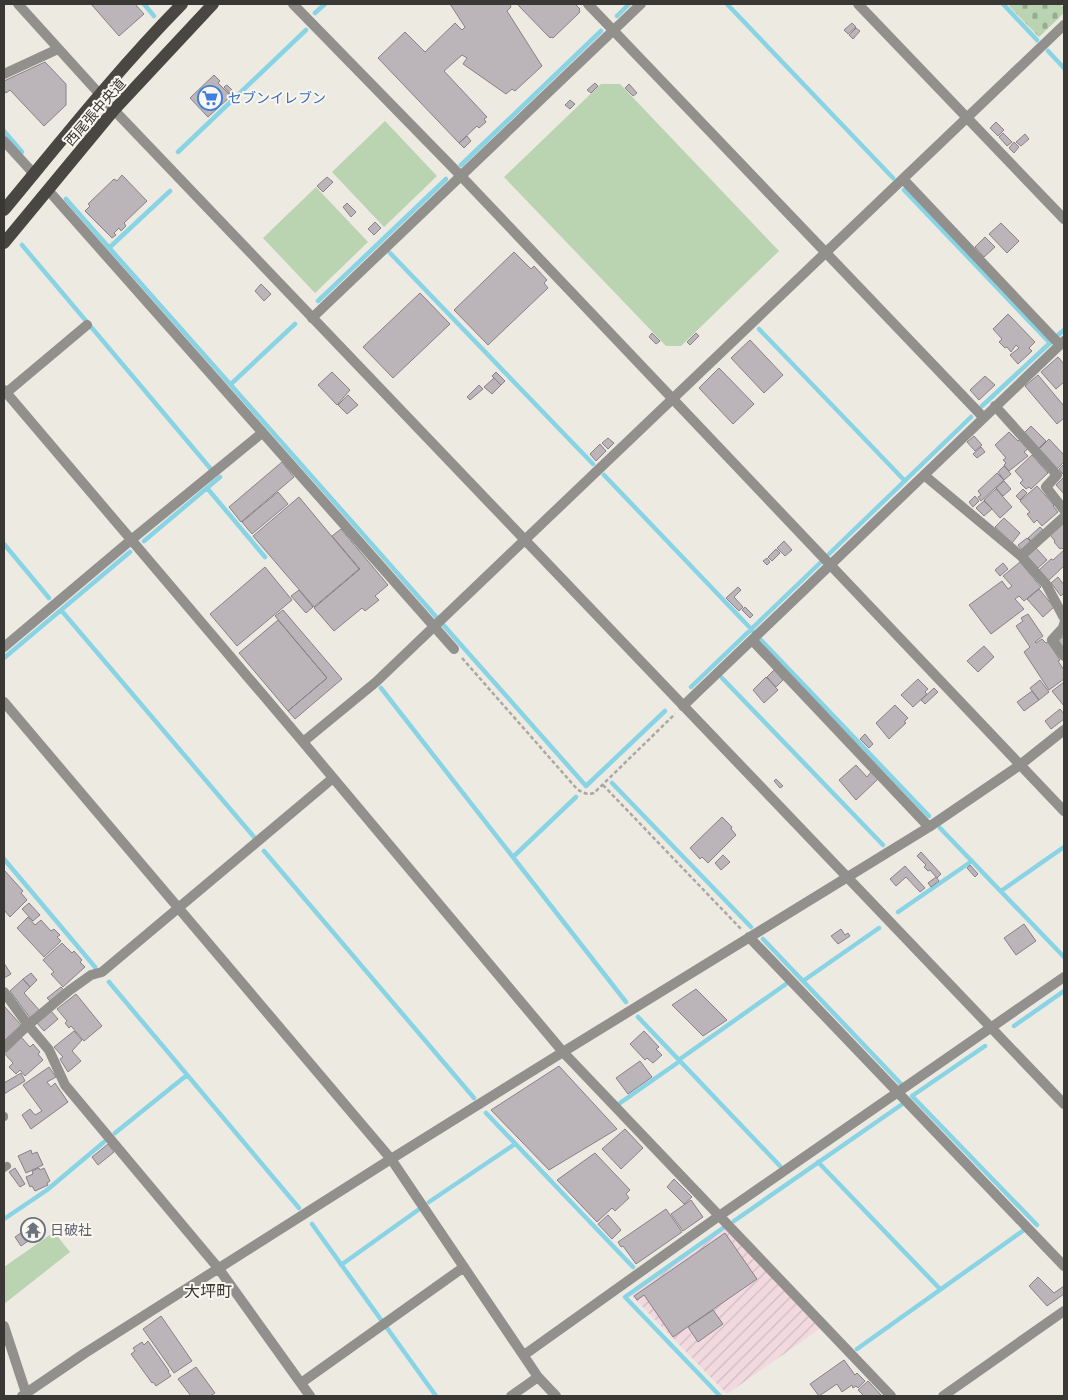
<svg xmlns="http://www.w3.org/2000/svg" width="1068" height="1400" font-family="'Sofia Sans Condensed','Noto Sans JP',sans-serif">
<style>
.industrial{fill:url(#industrial-furrows)}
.cemetery{fill:url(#cemetery-stones)}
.park{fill:#bad3b1}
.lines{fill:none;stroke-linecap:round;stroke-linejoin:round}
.stream{stroke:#88d3e4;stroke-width:4.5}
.building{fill:#bbb5ba;stroke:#888288}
.path{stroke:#aba8a2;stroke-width:2.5;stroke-dasharray:4 2.5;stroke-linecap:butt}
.service{stroke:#91908c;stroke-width:8}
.minor{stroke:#91908c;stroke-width:10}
.tertiary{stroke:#91908c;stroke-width:10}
.primary{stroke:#494742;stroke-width:12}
.labels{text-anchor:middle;stroke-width:4;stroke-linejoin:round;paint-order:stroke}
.shop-label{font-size:14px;fill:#366cbe;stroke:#faf7f0;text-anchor:start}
.street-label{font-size:14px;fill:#393835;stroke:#faf7f0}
.worship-label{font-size:14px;fill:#5b616d;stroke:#faf7f0;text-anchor:start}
.quarter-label{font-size:16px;fill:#393835;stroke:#faf7f0}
</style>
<defs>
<pattern id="industrial-furrows" width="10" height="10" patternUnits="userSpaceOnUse" patternTransform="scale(1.25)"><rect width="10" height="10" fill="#f2d9e0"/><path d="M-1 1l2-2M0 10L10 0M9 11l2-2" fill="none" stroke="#d0bbc1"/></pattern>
<pattern id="cemetery-stones" width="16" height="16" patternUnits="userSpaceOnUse" patternTransform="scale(1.25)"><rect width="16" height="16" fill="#bad3b1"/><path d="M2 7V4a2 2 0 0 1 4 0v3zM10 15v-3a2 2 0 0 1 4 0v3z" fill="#98ac91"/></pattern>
</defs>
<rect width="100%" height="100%" fill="#edeae2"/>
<path class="industrial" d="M725,1229L821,1328L727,1394L631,1295Z"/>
<path class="cemetery" d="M1011,4H1060L1064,8V13L1039,37L1009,6Z"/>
<path class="park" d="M601,84H620L779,251L681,346H666L504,177Z
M385,121L437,176L384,227L332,172Z
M316,187L368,242L315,293L263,238Z
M54,1232L70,1252L4,1304V1267Z"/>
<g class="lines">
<path class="stream" d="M144,4L154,16
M727,4L893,178
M1003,4L1037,40
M315,13L325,4
M617,16L629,4
M1048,51L1064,68
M4,131L22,152
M178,152L306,30
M461,165L601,31
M904,190L1050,343
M66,199L586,786L665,711
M22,245L210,468
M109,248L170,191
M390,253L593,464
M318,301L446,179
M759,329L905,481
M1058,335L1064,330
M231,384L295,324
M982,406L1051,342
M604,475L754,632
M207,488L265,557
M144,541L220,477
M4,544L49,598
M829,554L971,417
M61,610L254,837
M761,640L929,816
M4,658L130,552
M722,678L883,845
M691,687L820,563
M381,688L626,1002
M612,783L751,927
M940,828L1064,957
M264,851L474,1098
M513,857L576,797
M4,859L95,967
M1001,891L1064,847
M898,912L972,861
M763,939L902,1085
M803,981L879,928
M109,982L299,1208
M638,1017L780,1166
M1014,1026L1064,991
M985,1046L912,1096L1037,1225
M680,1059L786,984
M620,1103L680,1061
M486,1113L633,1267
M115,1133L187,1075
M818,1162L940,1289
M429,1202L515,1144
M4,1219L47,1190L104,1142
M734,1221L901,1105
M312,1224L436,1396
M341,1265L418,1210
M857,1349L1024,1230
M720,1396L625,1297L723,1228"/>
</g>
<path class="building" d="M91,4H135L144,14L119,36Z
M450,4H510L511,7L507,11L542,66L515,91L512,89L506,94L463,64L467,58L462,55L444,71L487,117L484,119L486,122L479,128L477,126L459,143L378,58L405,32L425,52L455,23L462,30L465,27Z
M517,4H575L580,9L579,10L580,12L553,38L551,37L550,38Z
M852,23L856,27L848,34L844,30Z
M856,28L860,31L853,39L849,35Z
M45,62L66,84V105L44,126L10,90L6,93L4,90V81Z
M214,75L220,81L218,83L231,96L208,117L190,98Z
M595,83L598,86L591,93L587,90Z
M629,84L637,93L633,96L625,88Z
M227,85L235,93L232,96L224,87Z
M570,100L575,104L570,109L565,105Z
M996,122L1004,130L998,136L990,128Z
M1003,133L1012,142L1007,146L999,137Z
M1025,134L1029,139L1021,146L1016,142Z
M467,136L471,141L464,148L459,143Z
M1014,142L1019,147L1014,153L1009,148Z
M122,175L147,201L124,223L126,226L121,231L119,228L114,233L116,235L112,238L85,211L90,206L88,204L114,179L117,181Z
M327,177L333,182L323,192L317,186Z
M347,203L356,212L351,217L343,207Z
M375,222L381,228L374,235L368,229Z
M1001,223L1019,241L1007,253L989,234Z
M985,237L995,247L984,257L975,247Z
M514,252L531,269L534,266L547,280L544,283L548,288L488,345L454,310Z
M261,284L271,294L264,301L255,291Z
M420,293L450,324L393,378L363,347Z
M1008,314L1035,342L1029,348L1032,351L1018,364L1010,355L1019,348L1016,345L1011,352L1007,347L1005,348L999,342L1002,339L993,329Z
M652,333L660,341L656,344L649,337Z
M696,333L699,336L690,345L687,342Z
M750,340L783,375L764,393L731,358Z
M1058,357L1064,364V382L1056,389L1041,372Z
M719,368L754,404L733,424L699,388Z
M332,372L350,390L337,405L318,385Z
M496,372L505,381L501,385L492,376Z
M1038,375L1064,406V418L1057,424L1025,386Z
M985,376L995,385L979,400L970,390Z
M494,378L501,385L492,394L484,387Z
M479,385L483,389L470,400L467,397Z
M348,395L358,405L347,414L338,405Z
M1031,426L1046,441L1038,449L1024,433Z
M1009,432L1018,441L1020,439L1029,448L1024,452L1028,456L1009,471L1004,465L1006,463L1003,460L1006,458L995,445Z
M974,436L982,445L975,451L967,442Z
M608,438L614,443L608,449L602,443Z
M1049,439L1064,455V462L1057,469L1039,449Z
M600,444L606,451L596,461L590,454Z
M981,447L985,452L977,458L973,454Z
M1032,455L1048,473L1031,489L1029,487L1026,489L1020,483L1023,480L1015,471Z
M282,462L294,477L241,522L229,507Z
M1064,464V472L1063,474L1059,469Z
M1004,466L1011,474L1004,480L998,472Z
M997,473L1004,480L981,501L978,497L981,495L978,491Z
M1064,477V494L1056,485Z
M1004,481L1011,489L1003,496L996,488Z
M1037,486L1054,505L1053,506L1058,512L1042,526L1037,520L1034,523L1027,514L1030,512L1020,501Z
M996,489L1012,507L1000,518L984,500Z
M1023,489L1027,493L1020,500L1016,496Z
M278,492L288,504L252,534L242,522Z
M975,496L979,501L973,507L969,502Z
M299,497L359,569L314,607L253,536Z
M984,501L992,509L984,516L976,508Z
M1004,518L1020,533L1012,543L995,527Z
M1064,522V566L1048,581L1038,571L1051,559L1053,560L1064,550L1062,548L1060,549L1054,542L1055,541L1050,535Z
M1040,527L1044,531L1032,542L1028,538Z
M341,529L388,585L375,596L379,600L365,611L362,608L334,631L314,608L360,569L332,536Z
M1027,538L1032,543L1023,551L1018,545Z
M784,541L792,550L785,556L777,548Z
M1036,548L1047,560L1038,568L1027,556Z
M776,549L780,553L772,561L768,557Z
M767,558L770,562L767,565L763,561Z
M1020,562L1041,587L1024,601L1019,596L1015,599L1024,609L991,634L969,605L1002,581L1008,589L1012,586L1003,576Z
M1003,563L1008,569L1000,576L995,570Z
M265,567L292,600L237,646L210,614Z
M1058,577L1064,585V593L1061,596L1051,583Z
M738,587L741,590L734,597L743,607L739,611L726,598Z
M1039,589L1054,607L1043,617L1027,599Z
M299,590L313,607L306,613L291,596Z
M745,607L753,615L750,618L742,610Z
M283,610L342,679L295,719L288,711L327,678L275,616Z
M1028,614L1043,636L1035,642L1036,643L1042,639L1046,643L1048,642L1060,660L1058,661L1064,670V679L1049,690L1024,652L1030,647L1016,626L1023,621L1021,618Z
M278,620L327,678L288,711L239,653Z
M1064,636V649L1058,640Z
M984,646L994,657L978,672L967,661Z
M774,670L783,680L776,687L767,677Z
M766,677L778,690L764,703L753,690Z
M918,679L928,689L925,692L927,694L913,707L901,695Z
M1040,680L1049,692L1039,700L1030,688Z
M1064,682V706L1052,691Z
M934,688L938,692L925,704L921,700Z
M1032,691L1039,700L1024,711L1017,702Z
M895,705L908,718L904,722L906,723L889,739L876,723Z
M1060,709L1064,714V719L1051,729L1045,721Z
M865,734L873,744L869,748L860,739Z
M856,765L867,777L871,772L878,779L856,800L839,780Z
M776,779L783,786L780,788L774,781Z
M722,817L732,827L731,829L736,835L708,863L702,857L700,859L690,848Z
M921,852L941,874L937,878L930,870L928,871L924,867L926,865L917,856Z
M723,855L730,862L721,870L715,863Z
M970,865L978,874L975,877L967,868Z
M905,866L925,888L920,892L906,877L896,886L890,879Z
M4,870L23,891L21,893L27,900L10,917L4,910Z
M936,877L939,881L931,887L928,883Z
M29,903L40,915L33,921L22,909Z
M28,917L35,925L41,920L51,931L54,929L60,935L57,937L61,941L44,957L17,928Z
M1024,924L1036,941L1016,955L1004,938Z
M841,929L845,935L848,933L850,936L838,944L831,936Z
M62,943L72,953L74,951L82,960L80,962L85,967L63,987L51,974L54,972L43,960Z
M4,963L11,974L4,978Z
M31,973L37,980L30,987L23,979Z
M23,979L30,987L24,993L40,1011L31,1019L10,991Z
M61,987L65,991L51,1002L47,998Z
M696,989L727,1020L703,1036L672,1005Z
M76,994L102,1026L84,1041L71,1026L69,1028L65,1023L67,1021L57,1009Z
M4,1006L21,1025L5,1040L4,1038Z
M51,1011L58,1019L44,1031L37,1023Z
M74,1031L82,1040L72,1051L81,1061L68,1072L60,1059L63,1057L54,1047Z
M644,1031L659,1047L656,1049L662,1055L653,1063L647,1058L645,1060L630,1044Z
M21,1037L30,1047L33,1044L40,1052L38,1054L43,1060L25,1076L20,1070L16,1074L9,1067L13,1063L4,1053Z
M640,1061L652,1077L628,1094L616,1078Z
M559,1066L617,1129L549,1170L491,1110Z
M49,1067L56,1077L47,1082L51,1087L55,1083L68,1102L31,1129L22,1115L30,1109L35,1115L42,1111L23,1085Z
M21,1073L25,1081L4,1094V1083Z
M625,1129L643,1148L621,1169L602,1149Z
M108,1144L114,1152L98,1165L92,1157Z
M31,1150L32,1154L37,1152L43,1165L26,1173L18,1156Z
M595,1153L630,1190L626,1194L629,1198L615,1211L612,1208L597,1222L557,1180Z
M15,1168L25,1184L20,1187L9,1172Z
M39,1168L40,1170L44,1168L50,1181L47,1183L48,1185L35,1191L32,1186L30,1187L26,1177L33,1174L32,1171Z
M674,1179L692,1197L684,1204L667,1187Z
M691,1200L703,1217L683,1231L671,1214Z
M666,1209L682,1232L636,1264L623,1246L621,1247L618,1242Z
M608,1215L621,1230L612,1239L598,1224Z
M35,1223L40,1230L32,1236L27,1229Z
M25,1230L31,1239L21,1246L15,1237Z
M725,1233L757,1279L673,1337L644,1295L637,1300L634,1296Z
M1038,1277L1054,1293L1064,1286V1294L1047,1306L1029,1286Z
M713,1310L723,1324L698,1342L688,1327Z
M161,1316L192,1361L174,1373L143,1329Z
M148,1341L169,1371L168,1372L171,1376L156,1386L153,1382L152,1383L131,1354L135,1351L133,1348L142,1342L144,1345Z
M844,1360L855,1375L857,1373L865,1381L858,1388L856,1386L853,1388L852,1385L842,1392L837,1384L819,1396L810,1384Z
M196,1367L215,1393L210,1396H191L178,1379Z
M868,1381L881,1395L880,1396H864L858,1390Z"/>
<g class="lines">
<path class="path" d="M462,658L577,789C583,793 587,795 594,793L675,714
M603,785L741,929"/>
<path class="service" d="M4,1116V1117
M4,1168L7,1166"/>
<path class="minor" d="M293,4L461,176L1064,811
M588,4L983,417
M858,4L1064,219
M4,74L58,49
M4,141L34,174
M903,179L1060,345
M48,190L454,649
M312,318L641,4
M4,390L303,742L563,1052L891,1396
M6,393L87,325
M995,406L1057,475L1046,487L1064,510
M924,475L1021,556L1046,584L1064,618
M1021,556L1064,517
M1064,624L1063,628L1052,640L1064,656
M752,640L929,827
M4,647L131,540L262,433
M4,702L391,1159L538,1377L556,1396
M683,706L1064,341
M303,742L376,682L1064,25
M749,937L1064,1266
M4,992L28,1025L49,1050L65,1085L219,1269L310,1396
M4,1048L28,1025L70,990L91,975L102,972L333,778
M4,1326L26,1393L28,1396
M524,1355L719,1216L1064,977
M301,1383L464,1267
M22,1396L85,1353L391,1159L563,1052L929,827L1020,765L1064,730
M511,1396L538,1377"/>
<path class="tertiary" d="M18,4L114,110L1064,1104
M943,1396L1064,1311"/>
<path class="primary" d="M4,210C62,140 118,69 182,4
M4,243L114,110L213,4"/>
</g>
<defs>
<symbol id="supermarket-ring" viewBox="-11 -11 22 22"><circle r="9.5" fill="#faf7f0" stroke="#3f7fe0" stroke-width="1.5"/><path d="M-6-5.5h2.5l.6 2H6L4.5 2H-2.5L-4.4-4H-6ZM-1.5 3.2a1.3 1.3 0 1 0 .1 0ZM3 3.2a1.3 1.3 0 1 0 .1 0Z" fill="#3f7fe0"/></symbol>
<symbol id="temple-ring" viewBox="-11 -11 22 22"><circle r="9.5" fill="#faf7f0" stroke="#6b7280" stroke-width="1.5"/><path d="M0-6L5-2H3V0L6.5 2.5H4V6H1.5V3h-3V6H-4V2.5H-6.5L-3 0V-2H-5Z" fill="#6b7280"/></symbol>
</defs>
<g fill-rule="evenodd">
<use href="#supermarket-ring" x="196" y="84" width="28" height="28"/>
<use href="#temple-ring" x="19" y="1216" width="28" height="28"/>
</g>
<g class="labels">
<g class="shop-label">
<text x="228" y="103">セブンイレブン</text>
</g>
<g class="street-label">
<text transform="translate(95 112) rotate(-49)" y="5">西尾張中央道</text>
</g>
<g class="worship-label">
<text x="50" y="1235">日破社</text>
</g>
<g class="quarter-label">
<text x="208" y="1297">大坪町</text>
</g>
</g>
<rect width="1068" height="1400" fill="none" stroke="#393835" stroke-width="10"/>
</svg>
